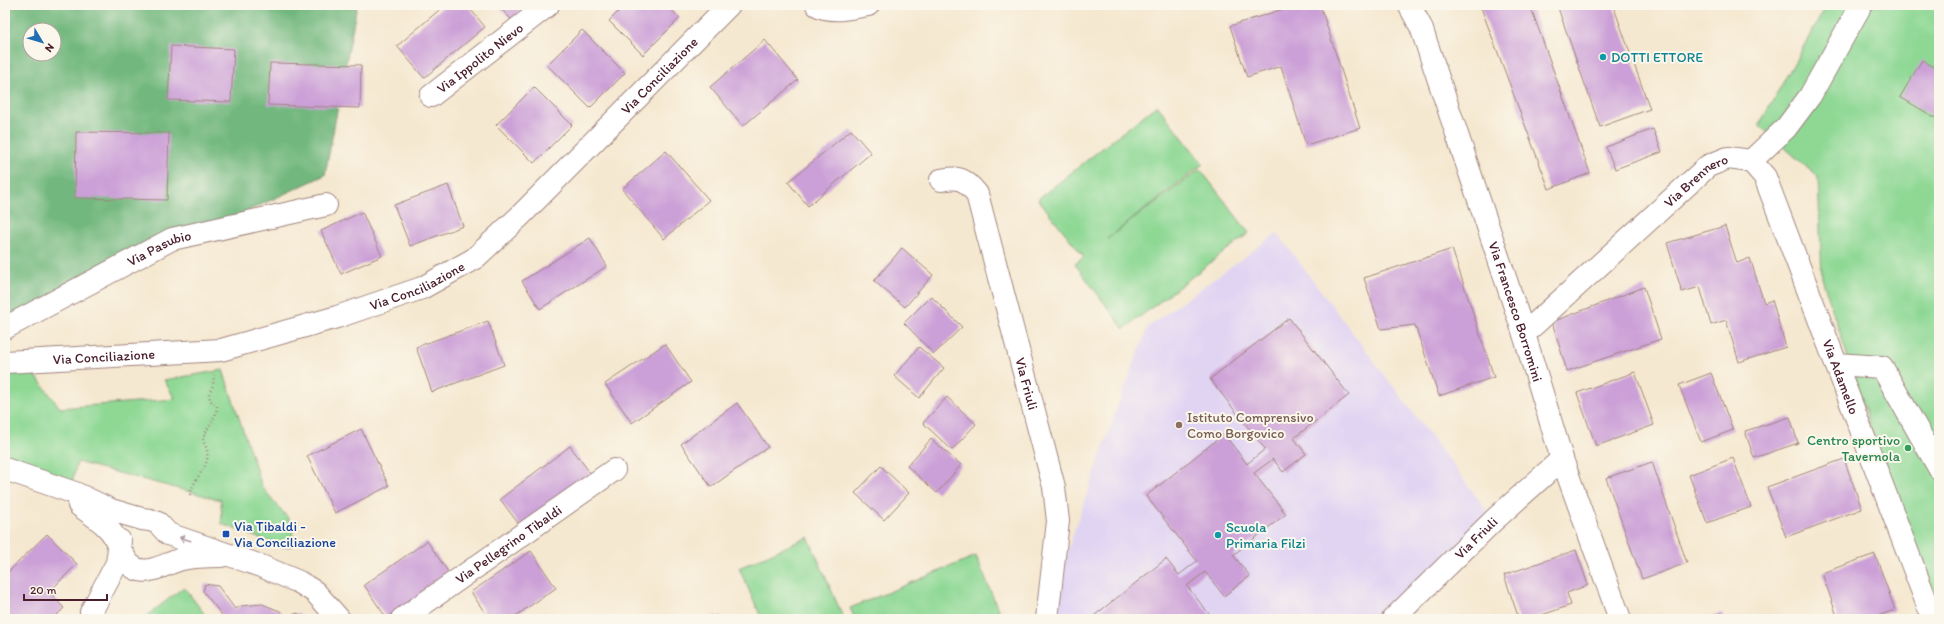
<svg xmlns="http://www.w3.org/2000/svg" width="1944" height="624" font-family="Itim,sans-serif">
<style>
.built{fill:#e1d4f3}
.green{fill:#8ed894;stroke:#6c7c60}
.forest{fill:#72b87e;stroke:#5e6c54;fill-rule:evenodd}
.building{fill:#cb9fd7}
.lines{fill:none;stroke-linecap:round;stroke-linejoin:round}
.minor-casing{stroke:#a0847e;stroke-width:24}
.path{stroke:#a0847e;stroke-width:2.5;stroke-dasharray:1 3;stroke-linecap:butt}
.minor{stroke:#fff;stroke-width:22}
.oneway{stroke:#ae9aa0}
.culture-dot{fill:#0f9aa8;stroke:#fbf7ec;stroke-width:1.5}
.education-dot{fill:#8d6e63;stroke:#fbf7ec;stroke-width:1.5}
.leisure-dot{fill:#2e9e5b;stroke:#fbf7ec;stroke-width:1.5}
.transit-dot{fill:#1a4fb4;stroke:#fbf7ec;stroke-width:1.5}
.labels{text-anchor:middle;stroke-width:4;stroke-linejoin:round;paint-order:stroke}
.culture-label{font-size:14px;fill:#0d838f;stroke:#fbf7ec;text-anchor:start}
.street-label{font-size:14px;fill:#4a1f2b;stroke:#fbf7ec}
.education-label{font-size:14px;fill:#785e54;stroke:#fbf7ec;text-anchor:start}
.leisure-label{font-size:14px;fill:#27864d;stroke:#fbf7ec;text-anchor:end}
.transit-label{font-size:14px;fill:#164399;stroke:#fbf7ec;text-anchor:start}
</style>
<rect width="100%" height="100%" fill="#fbf7ec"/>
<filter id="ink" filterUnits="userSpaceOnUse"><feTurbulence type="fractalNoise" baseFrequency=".025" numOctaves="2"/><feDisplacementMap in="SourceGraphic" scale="8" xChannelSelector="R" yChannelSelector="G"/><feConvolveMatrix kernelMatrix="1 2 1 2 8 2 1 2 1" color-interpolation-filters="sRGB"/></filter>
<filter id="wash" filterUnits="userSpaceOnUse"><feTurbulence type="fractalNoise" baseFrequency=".012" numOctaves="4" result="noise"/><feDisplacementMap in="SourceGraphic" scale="16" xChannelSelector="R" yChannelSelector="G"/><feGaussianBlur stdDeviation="0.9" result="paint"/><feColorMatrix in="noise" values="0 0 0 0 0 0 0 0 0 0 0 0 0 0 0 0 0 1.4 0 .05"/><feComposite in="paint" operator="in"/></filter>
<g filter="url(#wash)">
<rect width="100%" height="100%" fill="#f5e8d0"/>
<path class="built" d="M1277,233L1494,520L1393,619H1213L1187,586L1205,572L1224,596L1249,576L1233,555L1286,514L1254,473L1273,459L1283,472L1306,454L1294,438L1349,395L1288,318L1210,379L1265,449L1247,464L1224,434L1146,496L1197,561L1179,575L1166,559L1090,619H1049L1071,540L1114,416L1148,327Z"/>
<path class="green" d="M1827,5H1939V619H1933L1822,278L1818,177L1759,125Z
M1157,105L1203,164L1107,239L1200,169L1249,233L1124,329L1075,264L1084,257L1038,199Z
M223,370L262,487L293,524L292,546L282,547L222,524L221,500L77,462L72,483L5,461V375L11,372L32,371L60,408L175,399L164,380Z
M808,537L844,619H762L739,568Z
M976,556L1002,619H855L850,608Z
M184,587L208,619H143Z"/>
<path class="forest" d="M5,5H357L325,175L5,324ZM30,30H54V54H30Z"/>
<g id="blocks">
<path class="building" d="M445,5H467L485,27L424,78L397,46Z
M497,5H527L512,20Z
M625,5H666L680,18L643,55L609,21Z
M1296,5H1320L1360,128L1306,145L1281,66L1247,77L1230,26Z
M1480,5H1530L1590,173L1549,189Z
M1557,5H1613L1650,109L1600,127Z
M582,30L625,73L590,108L547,65Z
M765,40L798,80L743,126L710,87Z
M171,46L234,49L231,102L168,100Z
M1922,60L1939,70V120L1900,97Z
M270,63L361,65L360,108L268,105Z
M534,87L572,125L534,163L496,125Z
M1653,129L1662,152L1615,169L1606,147Z
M851,130L871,153L808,206L788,182Z
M76,132L169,133L167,200L75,198Z
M666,151L709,200L664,239L622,189Z
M448,185L463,226L410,246L394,205Z
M362,212L382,256L341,274L321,231Z
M1725,226L1737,263L1750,258L1764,303L1772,300L1786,347L1739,362L1726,320L1711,325L1700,287L1682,292L1667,243Z
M590,238L607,266L540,309L522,281Z
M902,248L933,275L905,307L874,281Z
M1452,249L1494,377L1439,396L1415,325L1381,329L1364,278Z
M1644,287L1661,339L1567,371L1552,322Z
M931,296L962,327L934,354L904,323Z
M1289,318L1349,395L1294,438L1306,454L1283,472L1273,459L1254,473L1286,514L1233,555L1250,576L1224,596L1205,572L1187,586L1213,619H1090L1166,559L1179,575L1197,561L1146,496L1224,434L1247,464L1265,449L1210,379Z
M488,321L504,365L432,392L416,347Z
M665,344L691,382L632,423L605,384Z
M919,347L944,368L919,398L894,376Z
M1635,372L1654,425L1596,446L1577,393Z
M1711,373L1733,430L1701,442L1679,385Z
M947,397L976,424L952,450L923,423Z
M737,403L768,447L711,487L681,444Z
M1790,417L1798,443L1754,458L1745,431Z
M361,429L389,486L335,513L307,456Z
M931,439L961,465L937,493L907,466Z
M570,446L591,474L521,527L500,499Z
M1733,458L1751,507L1707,523L1689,475Z
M1844,459L1862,509L1786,537L1767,487Z
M1652,462L1687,563L1642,579L1606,478Z
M881,466L909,493L884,520L855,493Z
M47,534L77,564L49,592L64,608L53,619H5V575Z
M427,541L453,579L395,619H387L364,585Z
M1576,550L1588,585L1567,593L1571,605L1530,619H1519L1504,575Z
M531,551L556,588L511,619H489L471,592Z
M1875,554L1895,610L1869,619H1838L1822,573Z
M205,584L218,586L235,609L241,606L262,604L280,611L285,617L298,613L303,619H225L203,591Z
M1722,613L1724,619H1706Z
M716,615L719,619H711Z"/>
</g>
</g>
<g filter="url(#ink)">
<use href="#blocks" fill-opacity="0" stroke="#a0847e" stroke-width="1"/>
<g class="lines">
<defs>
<g id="minor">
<path d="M817,5C830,13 853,8 868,5"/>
<path id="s1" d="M1409,5L1421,27L1524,334L1562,459L1620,619"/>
<path id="s2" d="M431,96L548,5"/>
<path id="s3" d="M1751,161L1765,177L1933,619"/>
<path d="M1751,161L1786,128L1810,96L1861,5"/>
<path id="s4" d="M941,180C959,176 965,179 977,194L1054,487L1058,521L1047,619"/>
<path id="s5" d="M5,328L172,239L326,205"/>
<path id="s6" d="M1524,334L1708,166L1728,158L1751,161"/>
<path id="s7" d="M5,362L221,350L337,317L422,288L474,259L519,217L729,5"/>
<path d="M1836,364L1882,367L1939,468"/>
<path d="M5,469L75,493L111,510L142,519L150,520L158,523L168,534L261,566L299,582L315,592L339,619"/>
<path d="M79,505C90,514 104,521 112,533C122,548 125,575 150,570C161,568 171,562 182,559C195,556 208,556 221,556"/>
<path d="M91,612L117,563L120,541"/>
<path id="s8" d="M402,619L614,470"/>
<path id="s9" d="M1393,619L1494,520L1562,459"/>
</g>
</defs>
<use href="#minor" class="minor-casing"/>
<path class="path" d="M190,495C194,473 217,465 203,441C205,428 217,419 217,406L210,400L209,393L213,386L214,375"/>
<use href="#minor" class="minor"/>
</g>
<defs><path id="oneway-shaft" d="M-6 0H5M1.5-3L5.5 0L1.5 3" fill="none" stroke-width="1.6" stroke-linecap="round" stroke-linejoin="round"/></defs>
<use class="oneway" href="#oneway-shaft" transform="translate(185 539) rotate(-163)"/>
</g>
<g class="culture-dot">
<circle cx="1603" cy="57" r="4"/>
<circle cx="1218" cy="535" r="4"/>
</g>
<circle class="education-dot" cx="1179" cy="425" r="4"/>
<circle class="leisure-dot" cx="1908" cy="448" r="4"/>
<rect class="transit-dot" x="222" y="530" width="8" height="8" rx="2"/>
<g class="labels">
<g class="culture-label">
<text x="1611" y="62">DOTTI ETTORE</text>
<text x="1226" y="532">Scuola<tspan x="1226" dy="16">Primaria Filzi</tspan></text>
</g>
<g class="street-label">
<text dy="5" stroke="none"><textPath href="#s2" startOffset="62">Via Ippolito Nievo</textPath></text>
<text dy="5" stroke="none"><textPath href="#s7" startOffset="747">Via Conciliazione</textPath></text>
<text dy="5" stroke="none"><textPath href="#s6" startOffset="231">Via Brennero</textPath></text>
<text dy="5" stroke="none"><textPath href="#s5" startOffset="174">Via Pasubio</textPath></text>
<text dy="5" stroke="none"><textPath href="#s7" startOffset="423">Via Conciliazione</textPath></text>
<text dy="5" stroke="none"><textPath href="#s1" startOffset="325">Via Francesco Borromini</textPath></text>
<text dy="5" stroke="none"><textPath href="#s7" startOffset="99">Via Conciliazione</textPath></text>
<text dy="5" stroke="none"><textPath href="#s3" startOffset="235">Via Adamello</textPath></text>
<text dy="5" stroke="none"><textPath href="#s4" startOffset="238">Via Friuli</textPath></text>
<text dy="5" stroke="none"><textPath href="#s9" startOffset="116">Via Friuli</textPath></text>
<text dy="5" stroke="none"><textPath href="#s8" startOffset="130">Via Pellegrino Tibaldi</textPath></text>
</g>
<g class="education-label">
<text x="1187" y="422">Istituto Comprensivo<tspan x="1187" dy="16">Como Borgovico</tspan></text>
</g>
<g class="leisure-label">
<text x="1900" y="445">Centro sportivo<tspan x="1900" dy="16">Tavernola</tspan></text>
</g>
<g class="transit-label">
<text x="234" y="531">Via Tibaldi -<tspan x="234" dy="16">Via Conciliazione</tspan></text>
</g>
</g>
<rect width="1944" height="624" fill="none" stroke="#fbf7ec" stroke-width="20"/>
<g transform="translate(42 42) rotate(128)"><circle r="19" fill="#fbf7ec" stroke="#b4a19f"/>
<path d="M0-3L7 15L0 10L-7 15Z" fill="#1f6fb2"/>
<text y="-6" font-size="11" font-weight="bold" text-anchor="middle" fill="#4a1f2b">N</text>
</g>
<path d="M24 594v6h83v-6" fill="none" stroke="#4a1f2b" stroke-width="2"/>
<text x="30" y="594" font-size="12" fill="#4a1f2b" stroke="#fbf7ec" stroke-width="3" paint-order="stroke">20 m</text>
</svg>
